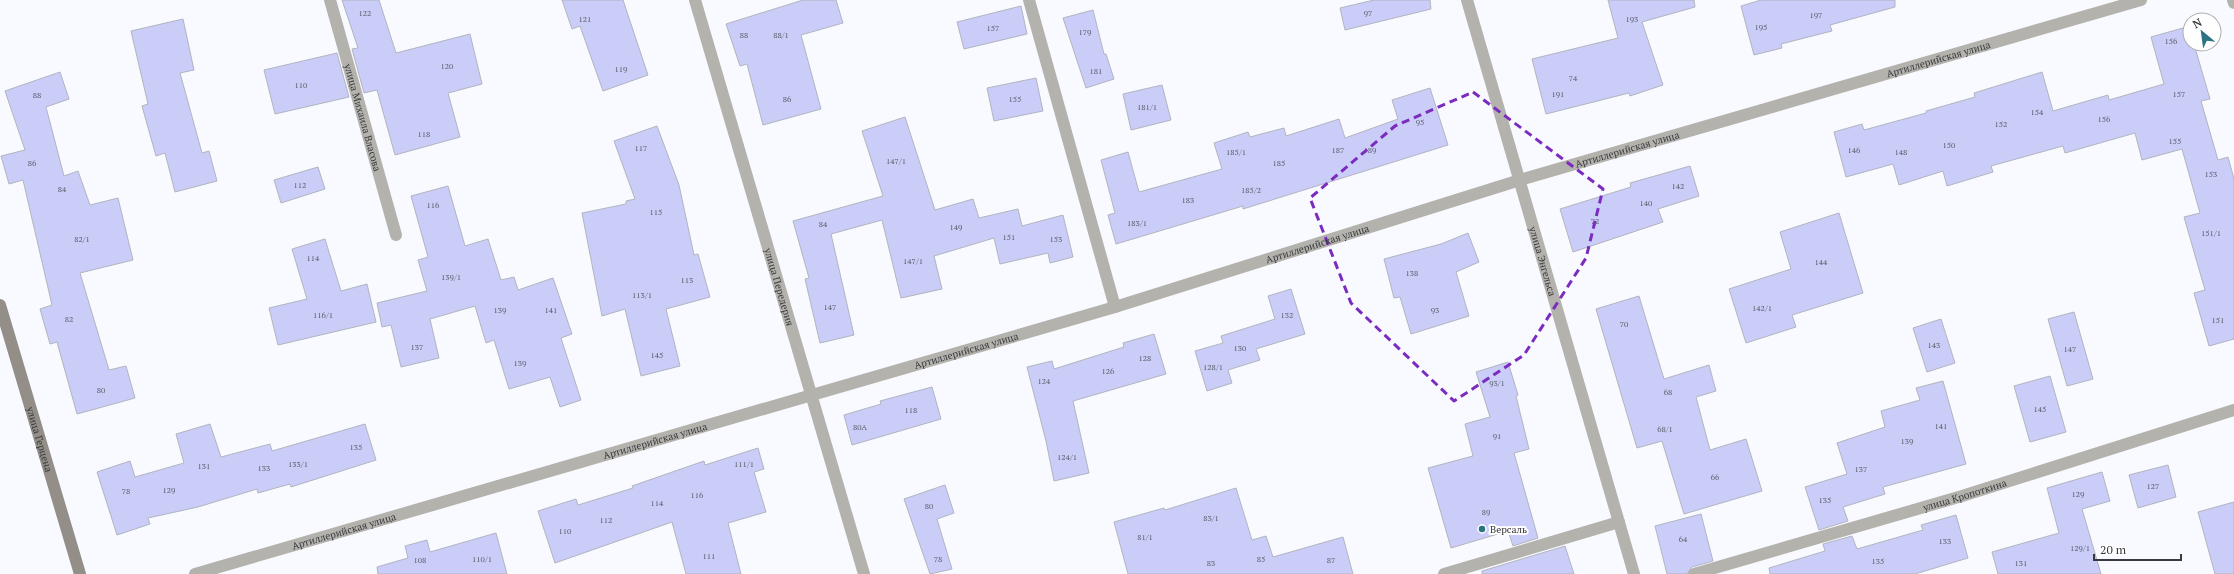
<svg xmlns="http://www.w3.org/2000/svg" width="2234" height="574" font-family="'PT Serif',serif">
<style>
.building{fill:#c9cdf7;stroke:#b2b4bf}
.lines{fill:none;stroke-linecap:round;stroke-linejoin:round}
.lane{stroke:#b4b2ad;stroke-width:12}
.street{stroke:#b4b2ad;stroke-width:12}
.secondary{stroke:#938f88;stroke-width:12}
.marked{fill:none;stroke:#7b2cbf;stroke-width:3;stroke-dasharray:8 5;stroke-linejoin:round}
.poi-dot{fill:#2d7381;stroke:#fff;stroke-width:1.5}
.labels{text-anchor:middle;stroke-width:4;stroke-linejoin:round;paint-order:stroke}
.number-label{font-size:8px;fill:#5c5d6c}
.street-label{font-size:10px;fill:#38383d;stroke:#fff}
.poi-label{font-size:10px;fill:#38383d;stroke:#fff;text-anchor:start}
</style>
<rect width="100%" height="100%" fill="#f9faff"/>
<path class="building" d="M342,0H379L396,53L470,34L482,84L448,93L460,137L395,155L377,90L364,93L352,49L358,48Z
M562,0H623L648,75L603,91L580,26L572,29Z
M803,0H836L843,23L801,35L821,109L763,125L747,64L740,66L726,24Z
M1374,0H1430L1431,9L1345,30L1340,8Z
M1608,0H1694L1695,7L1642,22L1663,85L1630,96L1629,93L1546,114L1532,59L1618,38Z
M1761,0H1895V7L1830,25L1832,31L1781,44L1782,48L1754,55L1741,6Z
M1021,6L1027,34L964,49L957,22Z
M1093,10L1104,54H1106L1114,79L1086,88L1063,18Z
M183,19L194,70L180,73L202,153L209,151L217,181L175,192L165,153L156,156L142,106L148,104L131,31Z
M2190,26V44H2194L2210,99L2201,101L2218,160L2228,157L2234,179V339L2209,346L2194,293L2205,290L2184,217L2200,213L2182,149L2142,160L2135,133L2065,153L2063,146L1991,166L1993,172L1947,186L1943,171L1899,185L1893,164L1846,177L1834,132L1862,124L1864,130L1926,113V111L1975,97L1974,93L2042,72L2053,111L2108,95L2109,100L2164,84L2151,37Z
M337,53L349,97L275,114L264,70Z
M60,72L69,99L46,107L64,176L78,171L90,205L118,198L133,260L80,273L109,370L126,366L135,398L77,414L57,342L50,344L40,309L52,305L23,180L9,184L1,156L25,150L5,91Z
M1036,78L1043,111L994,121L987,88Z
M1162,85L1171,120L1131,130L1123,94Z
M1430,88L1448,145L1243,209V206L1116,244L1108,215L1115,213L1101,160L1128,152L1139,192L1222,169L1214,143L1248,132L1250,137L1284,128L1286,136L1339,119L1345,138L1398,119L1392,100Z
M905,117L935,210L973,199L979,218L1018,209L1022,226L1063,215L1073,257L1050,263L1048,253L1000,264L994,238L934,256L942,289L901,298L882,220L831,234L854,335L820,343L805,279L809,278L793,221L883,196L862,131Z
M657,126L679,185L694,255L698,254L710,297L666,309L680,366L641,376L625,309L602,316L582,213L626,204V201L635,199L614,141Z
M1690,166L1699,196L1658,209L1663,222L1573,252L1560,209L1631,187L1630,183Z
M318,167L325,189L281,203L274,180Z
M448,186L465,246L488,239L501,280L514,277L518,290L553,278L572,334L561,338L581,400L560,407L550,377L509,389L494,340L486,343L475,306L430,319L439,358L401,367L391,325L382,327L377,303L427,291L418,260L428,257L411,196Z
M1839,213L1863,293L1792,315L1796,327L1746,343L1729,289L1791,269L1780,232Z
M1468,233L1479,262L1456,272L1469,316L1411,334L1400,297L1394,298L1384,259L1441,244Z
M325,239L341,291L367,284L376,322L278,345L269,308L307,299L292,249Z
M1291,289L1305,334L1256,349L1260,360L1228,370L1232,383L1207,391L1195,351L1223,343L1221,336L1275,319L1268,296Z
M1639,296L1664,379L1709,365L1716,391L1696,397L1710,450L1746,439L1762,491L1684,514L1662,441L1637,448L1596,309Z
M2074,312L2093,379L2067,386L2048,319Z
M1941,319L1955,363L1927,372L1913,328Z
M1154,334L1166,374L1073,401L1089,473L1054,481L1046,441L1027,367L1052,361L1054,369L1124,347L1123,343Z
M1508,362L1518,395L1516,396L1529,449L1514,453L1538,538L1513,546L1508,531L1451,548L1428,468L1473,456L1465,424L1490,417L1476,372Z
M2050,376L2066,432L2030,442L2014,386Z
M1943,381L1966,464L1883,487L1885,494L1843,507L1848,521L1819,530L1805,487L1847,474L1837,443L1885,427L1881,411L1920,400L1916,388Z
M932,387L941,419L852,445L844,415L881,404L880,401Z
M210,424L221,457L270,444L272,451L365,424L376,460L291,487L290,484L258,493L257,489L198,507L148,518L150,524L117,535L97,472L130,461L135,477L184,463L176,434Z
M758,448L764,469L754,472L766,512L728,523L741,574H686L672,522L555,563L538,511L576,499L578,505L633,488L632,486L704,461L705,465Z
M2168,465L2176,497L2138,508L2129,475Z
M2102,472L2110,501L2082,509L2101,574H1998L1992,552L2059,533L2047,488Z
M945,485L954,513L937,519L952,569L930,574L904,499Z
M1236,488L1252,540L1266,536L1273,557L1343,537L1353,574H1128L1114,522L1164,508L1165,510Z
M2234,502V574H2215L2198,512Z
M1701,514L1713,561L1692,567L1687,574H1667L1655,526Z
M1956,515L1968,558L1915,574H1770L1769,568L1825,551L1823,544L1852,536L1857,549L1923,530L1921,525Z
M496,533L507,574H378L377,567L408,558L405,546L427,540L430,552Z
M1565,546L1574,574H1482V571Z"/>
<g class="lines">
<g class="lane">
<path d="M1029,0L1115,307"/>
<path d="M1444,574L1619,522"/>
<path id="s1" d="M1694,574L1962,496L2234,410"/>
</g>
<g class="street">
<path id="s2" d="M330,0L396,235"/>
<path id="s3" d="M695,0L864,574"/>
<path id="s4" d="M1467,0L1634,574"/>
<path d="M2233,0L2234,3"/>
<path id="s5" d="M195,574L1115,307L1520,180L2141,0"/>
</g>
<path class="secondary" id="s6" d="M0,305L80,574"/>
</g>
<path class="marked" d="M1473,92L1603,189L1586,258L1524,355L1454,401L1351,303L1310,198L1395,126Z"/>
<circle class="poi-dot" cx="1482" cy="529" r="4"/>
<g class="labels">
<g class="number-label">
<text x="365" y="16">122</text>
<text x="1368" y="16">97</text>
<text x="1816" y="18">197</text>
<text x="585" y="22">121</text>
<text x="1632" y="22">193</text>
<text x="1761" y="30">195</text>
<text x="993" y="31">157</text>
<text x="1085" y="35">179</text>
<text x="744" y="38">88</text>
<text x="781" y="38">88/1</text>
<text x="2171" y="44">156</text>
<text x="447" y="69">120</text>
<text x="621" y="72">119</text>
<text x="1096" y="74">181</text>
<text x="1573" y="81">74</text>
<text x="301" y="88">110</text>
<text x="1558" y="97">191</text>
<text x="2179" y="97">157</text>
<text x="37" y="98">88</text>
<text x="787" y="102">86</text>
<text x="1015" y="102">155</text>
<text x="1147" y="110">181/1</text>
<text x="2037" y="115">154</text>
<text x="2104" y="122">156</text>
<text x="1420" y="125">95</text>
<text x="2001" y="127">152</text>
<text x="424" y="137">118</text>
<text x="2175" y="144">155</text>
<text x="1949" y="148">150</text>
<text x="641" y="151">117</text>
<text x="1338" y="153">187</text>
<text x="1370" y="153">189</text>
<text x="1854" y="153">146</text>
<text x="1236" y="155">185/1</text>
<text x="1901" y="155">148</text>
<text x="896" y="164">147/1</text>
<text x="32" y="166">86</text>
<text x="1279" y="166">185</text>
<text x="2211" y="177">153</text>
<text x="300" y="188">112</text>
<text x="1678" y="189">142</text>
<text x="62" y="192">84</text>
<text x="1251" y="193">185/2</text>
<text x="1188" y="203">183</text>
<text x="1646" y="206">140</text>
<text x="433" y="208">116</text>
<text x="656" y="215">115</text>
<text x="1595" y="224">72</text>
<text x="1137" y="226">183/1</text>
<text x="823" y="227">84</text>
<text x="956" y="230">149</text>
<text x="2211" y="236">151/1</text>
<text x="1009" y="240">151</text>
<text x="82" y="242">82/1</text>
<text x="1056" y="242">153</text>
<text x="313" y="261">114</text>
<text x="913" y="264">147/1</text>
<text x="1821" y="265">144</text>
<text x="1412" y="276">138</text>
<text x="451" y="280">139/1</text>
<text x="687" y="283">113</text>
<text x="642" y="298">113/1</text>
<text x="830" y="310">147</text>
<text x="1762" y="311">142/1</text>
<text x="500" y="313">139</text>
<text x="551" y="313">141</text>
<text x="1435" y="313">93</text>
<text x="323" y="318">116/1</text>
<text x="1287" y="318">132</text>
<text x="69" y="322">82</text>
<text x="2218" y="323">151</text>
<text x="1624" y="327">70</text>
<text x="1934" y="348">143</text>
<text x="417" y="350">137</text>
<text x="1240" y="351">130</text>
<text x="2070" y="352">147</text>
<text x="657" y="358">145</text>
<text x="1145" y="361">128</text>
<text x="520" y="366">139</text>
<text x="1213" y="370">128/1</text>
<text x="1108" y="374">126</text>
<text x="1044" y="384">124</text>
<text x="1497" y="386">93/1</text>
<text x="101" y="393">80</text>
<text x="1668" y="395">68</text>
<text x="2040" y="412">145</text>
<text x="911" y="413">118</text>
<text x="1941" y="429">141</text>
<text x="860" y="430">80А</text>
<text x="1665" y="432">68/1</text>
<text x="1497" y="439">91</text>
<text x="1907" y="444">139</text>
<text x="356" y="450">135</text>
<text x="1067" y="460">124/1</text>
<text x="298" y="467">133/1</text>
<text x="744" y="467">111/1</text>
<text x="204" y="469">131</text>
<text x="264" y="471">133</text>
<text x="1861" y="472">137</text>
<text x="1715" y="480">66</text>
<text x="2153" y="489">127</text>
<text x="169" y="493">129</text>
<text x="126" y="494">78</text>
<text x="2078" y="497">129</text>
<text x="697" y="498">116</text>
<text x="1825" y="503">135</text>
<text x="657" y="506">114</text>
<text x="929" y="509">80</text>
<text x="1486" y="515">89</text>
<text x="1211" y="521">83/1</text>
<text x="606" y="523">112</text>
<text x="565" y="534">110</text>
<text x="1145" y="540">81/1</text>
<text x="1683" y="542">64</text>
<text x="1945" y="544">133</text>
<text x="2080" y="551">129/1</text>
<text x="709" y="559">111</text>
<text x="482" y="562">110/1</text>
<text x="938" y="562">78</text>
<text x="1261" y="562">85</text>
<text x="420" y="563">108</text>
<text x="1331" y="563">87</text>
<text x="1878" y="564">135</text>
<text x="1211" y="566">83</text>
<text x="2021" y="566">131</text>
</g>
<g class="street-label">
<text dy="4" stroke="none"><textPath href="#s5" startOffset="1818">Артиллерийская улица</textPath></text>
<text dy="4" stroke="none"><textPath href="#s2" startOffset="122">улица Михаила Власова</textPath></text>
<text dy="4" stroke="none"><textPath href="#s5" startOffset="1494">Артиллерийская улица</textPath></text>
<text dy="4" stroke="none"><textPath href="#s5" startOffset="1170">Артиллерийская улица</textPath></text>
<text dy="4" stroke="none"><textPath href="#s4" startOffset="272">улица Энгельса</textPath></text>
<text dy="4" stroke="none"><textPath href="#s3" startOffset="299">улица Передерия</textPath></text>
<text dy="4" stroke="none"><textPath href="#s5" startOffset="803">Артиллерийская улица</textPath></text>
<text dy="4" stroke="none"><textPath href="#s6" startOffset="140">улица Герцена</textPath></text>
<text dy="4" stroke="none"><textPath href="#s5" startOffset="479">Артиллерийская улица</textPath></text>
<text dy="4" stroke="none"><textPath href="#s1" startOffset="282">улица Кропоткина</textPath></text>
<text dy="4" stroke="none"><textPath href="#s5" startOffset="155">Артиллерийская улица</textPath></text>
</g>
<g class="poi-label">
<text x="1490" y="533">Версаль</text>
</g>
</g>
<g transform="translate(2202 32) rotate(331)"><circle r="19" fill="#ffffff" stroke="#afafb1"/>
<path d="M0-3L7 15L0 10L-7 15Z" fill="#2d7381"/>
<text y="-6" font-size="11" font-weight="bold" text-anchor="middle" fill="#38383d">N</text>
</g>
<path d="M2094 554v6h87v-6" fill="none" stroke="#38383d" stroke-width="2"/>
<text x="2100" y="554" font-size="12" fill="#38383d" stroke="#ffffff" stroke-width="3" paint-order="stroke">20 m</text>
</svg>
